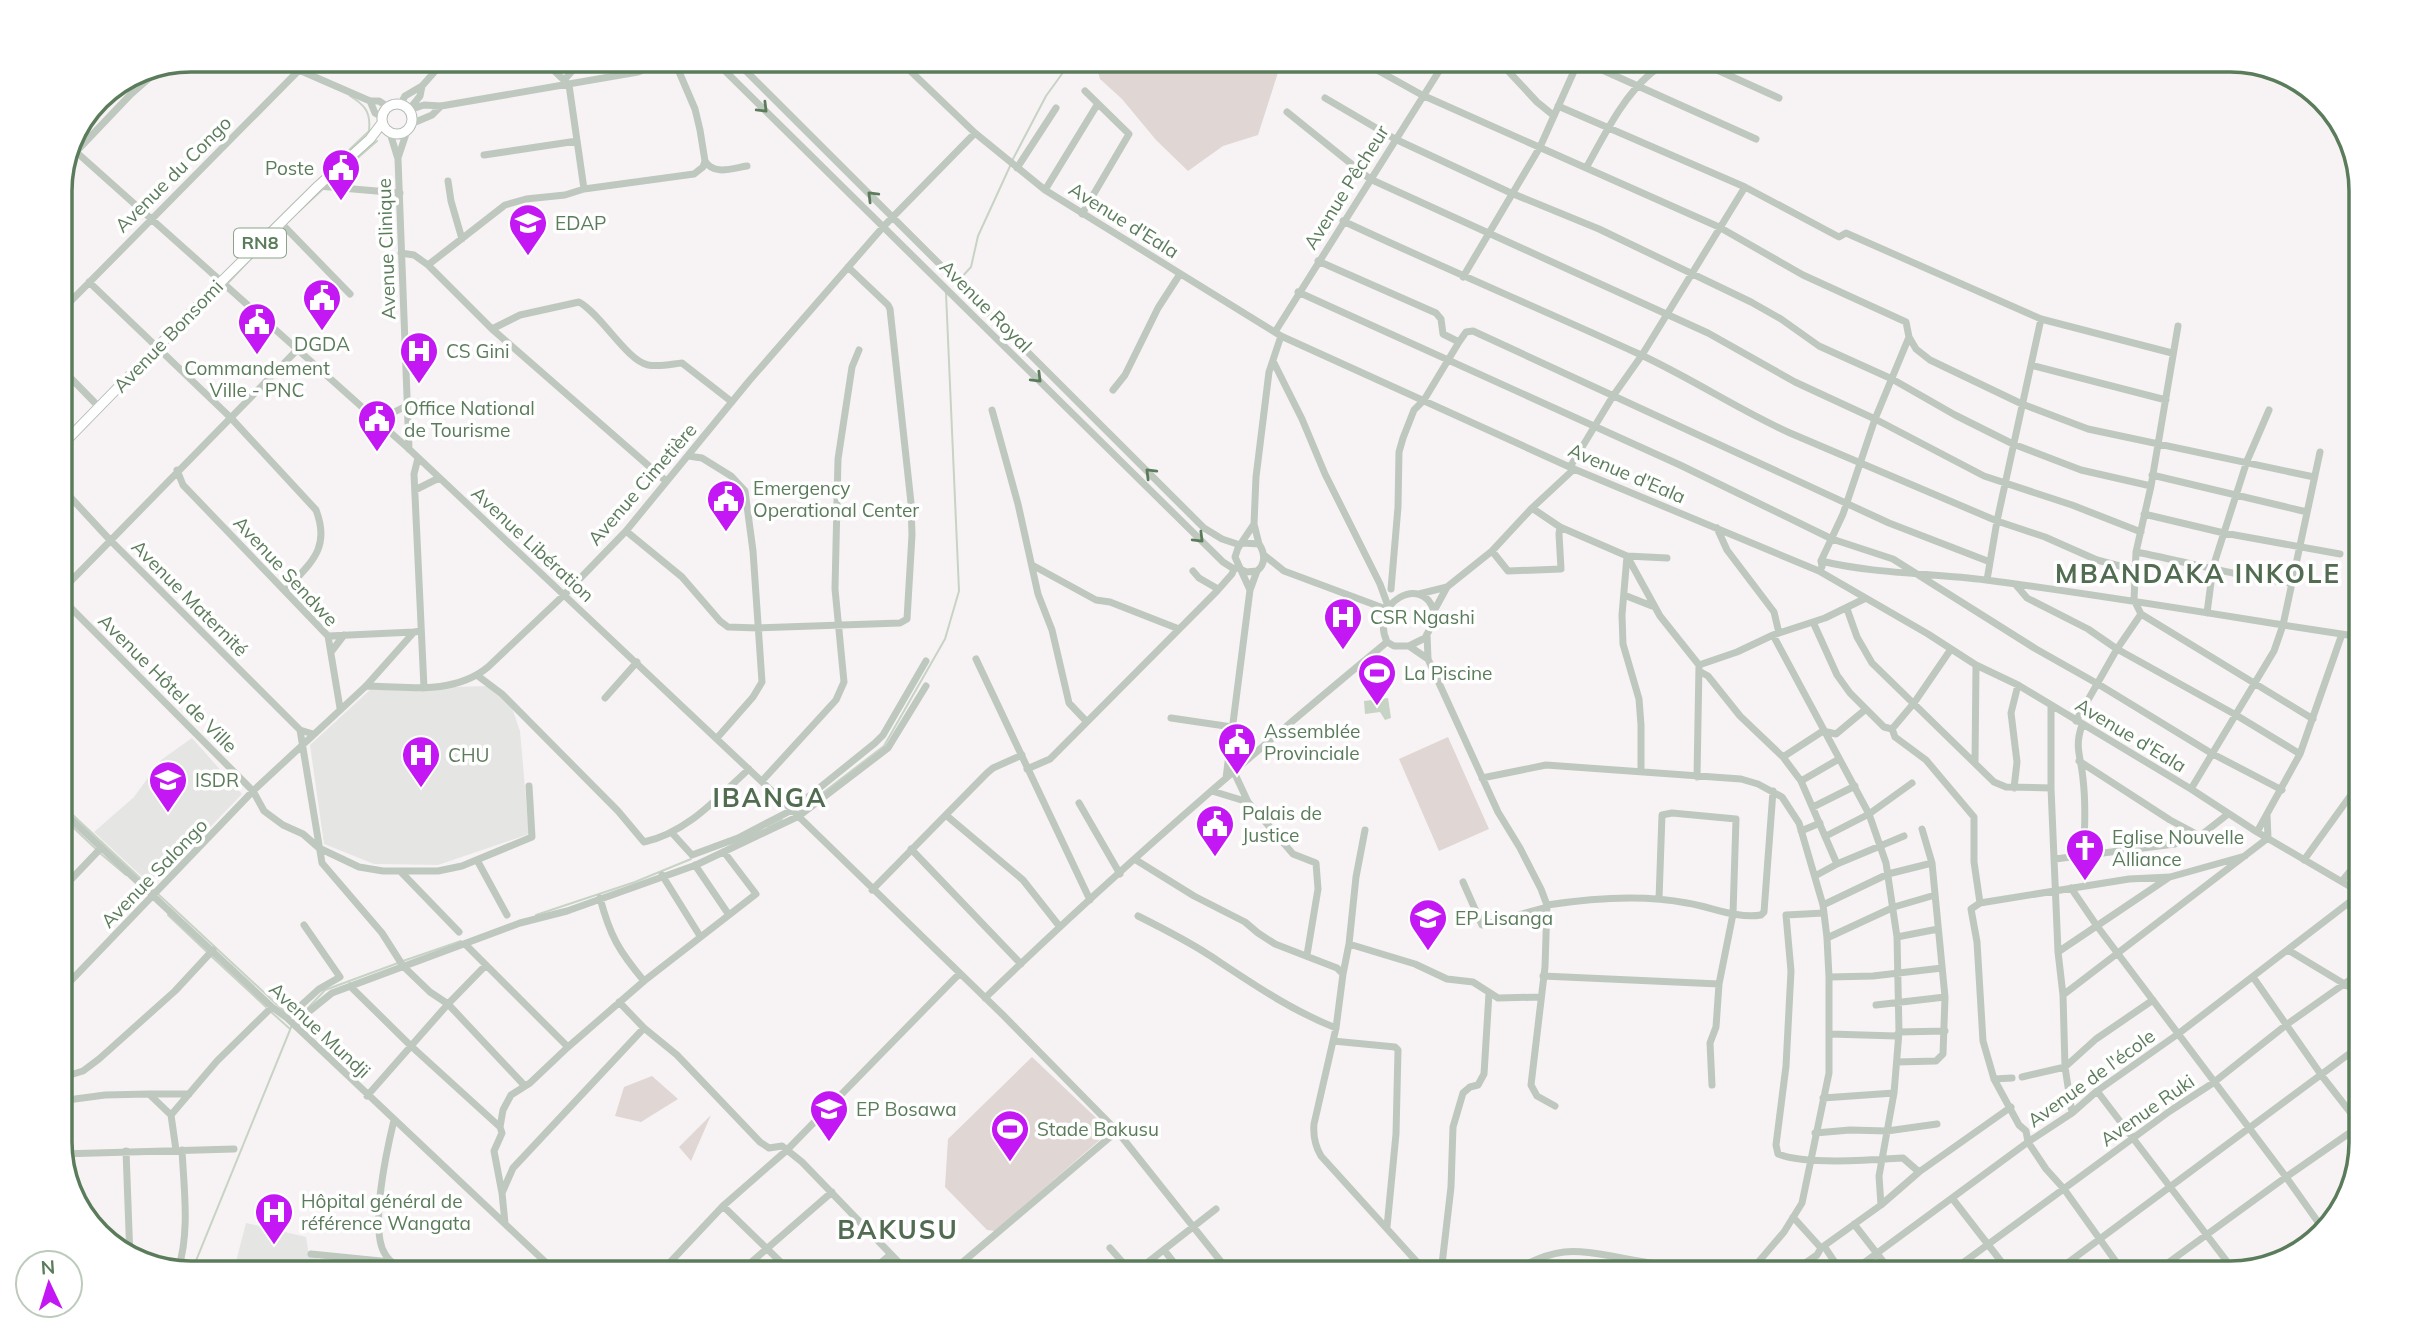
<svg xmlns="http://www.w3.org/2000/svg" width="2421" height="1333" font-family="Mulish,sans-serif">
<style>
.built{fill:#e5e5e3}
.green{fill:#e0d6d4}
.water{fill:#c7d3c4}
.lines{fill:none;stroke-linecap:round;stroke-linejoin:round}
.stream{stroke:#c7d3c4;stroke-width:2}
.major-casing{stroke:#b2bdb2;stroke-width:11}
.minor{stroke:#bfc8bf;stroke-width:7}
.major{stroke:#fff;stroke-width:9}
.oneway{stroke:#5b7c5b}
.labels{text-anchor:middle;stroke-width:7;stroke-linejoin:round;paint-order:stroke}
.shield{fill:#fff;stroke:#8ca38c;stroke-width:2}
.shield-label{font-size:18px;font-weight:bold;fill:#5b7c5b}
.poi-label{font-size:19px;fill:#5b7c5b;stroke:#fff;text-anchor:start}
.street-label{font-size:19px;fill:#5b7c5b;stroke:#fff}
.district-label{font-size:26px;font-weight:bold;letter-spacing:2px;fill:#526c52;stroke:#fff}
.rim{fill:none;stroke:#5b7c5b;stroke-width:3.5}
</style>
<rect width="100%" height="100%" fill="#f7f3f5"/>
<path class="built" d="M490,686L512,708L520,731L529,834L438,865L374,864L324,844L310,745L371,689Z
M192,738L242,794L171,868L150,884L94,832L134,797L161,760Z
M246,1223L306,1237L309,1256L359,1270L362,1266L397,1273H233Z"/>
<path class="green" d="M1082,60H1282L1258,135L1223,146L1188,171L1156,140L1122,99L1100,79L1098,72Z
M1448,737L1489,829L1439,851L1399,759Z
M1032,1057L1110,1131L995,1231L987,1230L945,1187L948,1139Z
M652,1076L678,1099L641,1122L615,1116L624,1087Z
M711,1115L691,1161L679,1147Z"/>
<path class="water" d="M1388,698L1391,718L1385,720L1380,712L1365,714L1364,701Z"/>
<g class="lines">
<path class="stream" d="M266,60L293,72
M1013,159L1046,96L1072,60
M324,174L369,131C371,112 365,105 350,96
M329,183L377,141
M298,212L322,190
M960,279L971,267L978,236L1011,164
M227,284L259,250
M202,308L223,288
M60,803L154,891
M799,811L884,746L945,639L959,591L946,293
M60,815L97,850
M768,827L782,820
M101,854L126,875
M158,894L285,1012
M168,915L207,952
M536,915L635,882L691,859
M211,956L266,1007
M403,961L461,941
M308,1008L325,990L398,963
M270,1011L289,1028
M191,1273L292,1025"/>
<defs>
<path id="major" d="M382 119a15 15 0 1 1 30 0a15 15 0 1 1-30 0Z
M60,447L222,281L318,186L370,139L382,123"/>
</defs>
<use href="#major" class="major-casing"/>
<path class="minor" d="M276,60L370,101H379L388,107
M543,60L569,85L584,189
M714,60L1223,562L1234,569L1238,567
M735,60L1204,528L1222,539L1240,545
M899,60L975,133L1045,190L1281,336L1574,469L1819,571L1928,634L1976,665L2018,685L2191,789L2257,832L2361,893
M1359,60L1422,95L1719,227L1803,275L1906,322L1909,337L1916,349L1930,360L2022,404L2088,429L2314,477
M1498,60L1537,102L1553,115
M1580,60L1756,139
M1695,60L1779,98
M1613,75L1620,60
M565,79L582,60
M1325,98L1395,139L1511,193L1599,229L1751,302L1781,319L1819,346L1892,379L1955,415L2013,444L2081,470L2151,486
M370,101L375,113L382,117
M400,105L405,96L422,86L445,60
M412,106L420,96L422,86
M1558,106L1745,187L1839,237L1846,233L2041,319L2172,353
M409,110L424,105L441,106L638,72L669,60
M1287,112L1370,179L1708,333L1795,382L1875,419L1984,476L2072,505L2141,532
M411,124L432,115L441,106
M390,133L398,159L409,449
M74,150L409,449L792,810L1003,1015L1117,1131L1230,1273
M484,155L577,141
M72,156L131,94L164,65
M398,158L407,131
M705,161C714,176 733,168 747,166
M1017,168L1056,108
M1586,168C1604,136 1622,98 1650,74C1657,68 1666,65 1674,60
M448,181L451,201L462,239
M318,186L400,193
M1045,190L1097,105
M1082,214L1129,134L1085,91
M1343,221C1441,267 1541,309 1639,354C1691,378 1739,410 1790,433L1997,521L2045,537L2097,560L2135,570
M281,223L350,294
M401,253L414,255L428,265L492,329L666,481
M1318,261L1436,313L1441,319L1443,334L1459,342L1466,332L1473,331L1889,523L1990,562
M428,265L505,205L526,199L565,195L584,189L694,174L703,167L705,161L700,130L695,109L674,60
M1463,277L1540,147L1579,60
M89,282L231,418L316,510C331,549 310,563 286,590
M1298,292L1680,465L1832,539L1893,559L2036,649L2098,684L2211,753L2282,790
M60,312L309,60
M2178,326L2151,486L2136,552L2134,600L2141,614L2313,719
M492,329L520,315L579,302C601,314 627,361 648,365C659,367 672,364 682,363L732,402
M1275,332L1446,60
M1273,361L1302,419L1325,474L1380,584L1388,606
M2031,365L2166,400
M60,367L99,407
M1113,390L1125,375L1158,308L1180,274
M992,410L1018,504L1038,594L1052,630L1069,703L1087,722
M377,421L408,405
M688,456L702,458L731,476L745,491L753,551L762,682L753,697L717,738
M418,458L414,474L424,688
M1570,467L1613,396L1642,355L1745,187
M177,470L183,485L328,636L340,708
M2152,475L2307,512
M60,486L110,540L300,730L313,734
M415,490L439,478
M1532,508L1560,527L1627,556L1660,616L1699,665L1697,777
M2144,514L2224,533L2340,554
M1717,528L1727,550L1774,612L1779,633
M626,531L682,577L720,621L728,627L758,628L900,623L907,619L912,535L911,503L890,309L888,305L848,267
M1259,544L1254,524L1256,477L1269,372L1281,336
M1492,551L1508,571L1561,569L1559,534L1560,527
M2136,552C2188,562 2239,577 2291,583
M1264,555L1284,571L1386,609
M1821,561L1843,514L1875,419L1909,337
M1032,565L1096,600L1110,602L1179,629
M1240,569L1246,572L1257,571C1266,564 1265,553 1259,544L1243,543
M1193,571L1199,578L1218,589
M1819,571L1822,567L1821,561C1875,574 1931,573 1986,580C2086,593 2184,609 2283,625L2320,452
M1987,580L1997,521L2041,319
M2016,585L2027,598L2088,629L2117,649L2236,715L2300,754
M1391,589L1398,507L1399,452L1403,438L1414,410L1424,400L1459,342
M1250,590L1235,557L1238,548L1254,524
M1419,594L1447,587
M1624,595L1652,606
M60,597L253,791L264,811L283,825L303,834L319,848L359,867L383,871H438L462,866L532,837L529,786
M60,602L65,587L298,349
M1847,609L1857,637L1872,663L1994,782L2006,787L2051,788
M1434,611C1422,573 1369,603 1387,642L1394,646H1409L1425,638L1432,625L1434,611L1447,587L1492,551L1532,508L1574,469
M2207,613L2213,567L2247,461L2269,410
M1813,622L1837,675L1850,693L1884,727L1892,729L1914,703L1951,649
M1427,634L1428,659L1498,812L1520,848L1541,889L1547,905L1545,967L1531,1085L1537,1096L1555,1106
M1773,635L1869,814L1886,863L1897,937L1899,1032L1894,1093L1879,1176L1881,1205
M328,636L414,632
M1409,646L1428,659
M331,652L344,635
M976,659L1090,900
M1699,665L1737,652L1773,635L1825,618L1864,599
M1699,671L1708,676L1740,716L1783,757L1801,781L1837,864
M478,676L502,694L618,811L644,842C687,833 718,797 749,769
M366,686C408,687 454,695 488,667L565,594L626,531L749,381L883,227L975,133
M605,698L637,662
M2051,705V788L2058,952L2063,995L2065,1067L2072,1113
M1171,718L1232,727
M2076,721L2117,649L2141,614
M2082,725C2074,748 2081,756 2083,779C2086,804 2085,830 2083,856
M1892,729L1895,737L1926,760L1974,817V862L1980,903
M300,730L322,863L382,933L403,966L430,992L448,1004L524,1085
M1783,757L1823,731L1836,734L1866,709
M2079,761L2170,820L2200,836
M1975,763L1976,665
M1027,769L1050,759L1060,749L1217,591L1232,574L1234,569
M1641,771V725L1639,699L1623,644L1622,615L1627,556L1667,558
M1234,772L1248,802L1293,854L1316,863L1318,889L1307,955
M1226,778L1250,590L1257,571
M1482,778L1546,765L1741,779L1758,784L1782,797L1799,823L1823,905L1827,938L1829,977V1073L1802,1203L1784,1232L1749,1273
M762,781L836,700L844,682L835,589L838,459L852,367L859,350
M1801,781L1839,759
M2014,788L2017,762L2011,713L2018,685
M2191,789L2274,651L2283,625L2361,637
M1212,791L1248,802
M1079,803L1120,874
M1813,807L1855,786
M60,809L272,1007L287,1018L557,1273
M947,816L1023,880L1060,927
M1801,831L1820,823
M2257,832L2300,754L2342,634
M672,833L692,855L738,838L792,810L875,743L883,735L926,661
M1826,836L1869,814L1912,783
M911,849L1021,964
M2055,859L2175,844L2200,836L2228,814
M477,860L507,915
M1136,860L1194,896L1245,922L1258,933L1275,944L1337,968L1343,974L1336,1028L1314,1124C1313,1136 1315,1146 1321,1156L1427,1273
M2304,860L2361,781
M695,865L729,915
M401,872L459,932
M662,875L700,936
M1815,876L1837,864L1904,836
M2342,881L2361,858
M1463,882L1482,925L1547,907
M2071,888L2097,926L2286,1177L2323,1229
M872,890L987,773L993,768L1022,755
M60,891L101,848
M600,898C610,936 619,951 644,981
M1547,905C1592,898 1642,894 1687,903C1712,907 1736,919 1761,915L1764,912L1773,791
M1823,905L1888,874L1932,863
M2348,905L2361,900
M1138,916C1162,928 1186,940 1209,955C1250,982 1290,1010 1336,1028
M1897,937L1938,929
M1827,938L1894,907L1935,895
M465,944L568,1047
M1349,944L1356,877L1365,830
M2288,950L2361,994
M2058,952L2168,878
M1343,974L1349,944L1415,964L1447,979L1473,982L1498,998L1540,997
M1543,976L1719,984L1733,914L1736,819L1672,813L1662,815L1659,899
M1829,977L1873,976L1942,968
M2253,977L2322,1076L2361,1126
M350,986L411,1046L500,1127
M60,992L253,791L366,686L414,632L421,631
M2063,995L2268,838L2267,815
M985,998C1113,874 1249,756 1387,642
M619,1002L644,1028L677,1055L760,1142L769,1148L782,1146L802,1162L909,1273
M1876,1005L1945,997
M287,1018L319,989L340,977L304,925
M297,1027L306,1014L332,993L520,923L567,911L696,865L799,816L888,748L926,686
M1830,1034L1896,1036L1899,1032L1945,1031
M1333,1041L1395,1047L1398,1050L1396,1134L1387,1227
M1897,1062L1936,1061L1943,1054L1945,997L1932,863L1922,829
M2022,1077L2065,1067L2096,1039L2153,1000
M60,1078L83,1071L99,1059L175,991L213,950
M1994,1079L2012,1078
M1712,1085L1710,1043L1716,1027L1719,984
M2097,1091L2235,1272
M150,1094H189
M367,1096L448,1004L485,966
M1823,1098L1894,1093
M60,1101L105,1095L149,1094L171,1115L176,1150
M171,1115L217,1061L272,1007
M394,1120C387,1149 369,1230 385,1254C392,1266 404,1269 417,1273
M1815,1133L1850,1130L1887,1131L1937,1124
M126,1151L130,1258
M61,1154L234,1149
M1919,1172L2011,1107
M502,1193L494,1151L502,1133L500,1127L503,1110L511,1095L530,1083L568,1047L644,981L756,894L724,852
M1952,1198L2010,1273
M723,1206L792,1273
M1793,1217L1821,1248L1881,1205L1919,1172L1903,1158C1872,1160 1805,1165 1778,1154L1776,1145L1786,1066L1791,971L1786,915L1824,913
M505,1223L502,1193L513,1168L644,1028
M1854,1224L1892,1273
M1824,1246L1842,1273
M1110,1248L1132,1273
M1164,1250L1182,1273
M311,1254L391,1262
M2280,1259L2323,1229
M671,1262L681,1273
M178,1270C190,1232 184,1190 182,1150
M1673,1272L1693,1273
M660,1273L723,1206L787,1150L959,974
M739,1273L832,1192
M869,1273L890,1255
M950,1273L1117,1131
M1134,1273L1216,1209
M1441,1273L1451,1187L1453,1127L1463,1093L1470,1087L1478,1085L1484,1074L1489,993
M1509,1273C1559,1245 1572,1249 1627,1259C1644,1262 1659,1263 1675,1271
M1724,1273L1729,1267
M1791,1273L1817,1255L1821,1248
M1850,1273L2028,1142L2072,1113L2097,1091L2178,1034L2351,901L2352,888
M1949,1273L2170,1111L2213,1083L2286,1025L2361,972
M2054,1273L2361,1045
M2124,1273L2064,1189L2046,1169L2028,1142L2026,1131L2019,1125L1994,1079L1983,1041L1977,942L1971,909L1980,903L2129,879L2170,877L2245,856
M2154,1273L2286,1177L2361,1125"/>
<use href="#major" class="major"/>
</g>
<defs><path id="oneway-chevron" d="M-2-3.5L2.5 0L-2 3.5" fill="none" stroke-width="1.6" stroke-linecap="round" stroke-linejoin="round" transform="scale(1.75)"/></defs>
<g class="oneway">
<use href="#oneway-chevron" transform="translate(763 108) rotate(45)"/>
<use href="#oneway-chevron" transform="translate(872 196) rotate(-135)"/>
<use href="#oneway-chevron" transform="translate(1037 378) rotate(45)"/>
<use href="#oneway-chevron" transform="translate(1150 473) rotate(-135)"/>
<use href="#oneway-chevron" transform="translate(1199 538) rotate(45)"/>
</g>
<defs>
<symbol id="civic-pin" viewBox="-11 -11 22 30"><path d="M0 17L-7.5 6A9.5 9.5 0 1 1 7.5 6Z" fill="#c318f3" stroke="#fff"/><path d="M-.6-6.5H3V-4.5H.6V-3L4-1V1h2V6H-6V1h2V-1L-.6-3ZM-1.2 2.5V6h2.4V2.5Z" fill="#fff"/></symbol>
<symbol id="school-pin" viewBox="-11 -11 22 30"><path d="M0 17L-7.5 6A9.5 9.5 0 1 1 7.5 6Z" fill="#c318f3" stroke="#fff"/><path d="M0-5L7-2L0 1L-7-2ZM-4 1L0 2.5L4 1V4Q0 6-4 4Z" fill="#fff"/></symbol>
<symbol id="hospital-pin" viewBox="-11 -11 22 30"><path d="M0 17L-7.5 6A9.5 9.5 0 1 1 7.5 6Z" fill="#c318f3" stroke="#fff"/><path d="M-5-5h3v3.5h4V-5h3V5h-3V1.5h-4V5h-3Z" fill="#fff"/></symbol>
<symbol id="stadium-pin" viewBox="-11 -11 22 30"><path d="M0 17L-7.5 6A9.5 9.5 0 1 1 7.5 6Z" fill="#c318f3" stroke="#fff"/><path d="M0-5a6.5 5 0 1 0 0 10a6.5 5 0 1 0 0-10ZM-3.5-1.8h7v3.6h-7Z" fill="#fff"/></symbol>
<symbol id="university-pin" viewBox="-11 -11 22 30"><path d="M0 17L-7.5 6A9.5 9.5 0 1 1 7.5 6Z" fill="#c318f3" stroke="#fff"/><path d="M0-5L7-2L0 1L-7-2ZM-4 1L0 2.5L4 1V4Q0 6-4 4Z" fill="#fff"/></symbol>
<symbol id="church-pin" viewBox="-11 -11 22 30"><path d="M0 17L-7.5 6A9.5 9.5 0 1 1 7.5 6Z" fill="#c318f3" stroke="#fff"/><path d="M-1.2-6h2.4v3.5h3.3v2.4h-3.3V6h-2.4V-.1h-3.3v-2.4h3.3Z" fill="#fff"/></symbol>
</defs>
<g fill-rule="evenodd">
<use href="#civic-pin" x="319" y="146" width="44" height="60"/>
<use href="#school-pin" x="506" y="201" width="44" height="60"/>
<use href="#civic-pin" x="300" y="276" width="44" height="60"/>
<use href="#civic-pin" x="235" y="300" width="44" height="60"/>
<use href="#hospital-pin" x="397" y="329" width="44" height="60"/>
<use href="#civic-pin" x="355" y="397" width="44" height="60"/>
<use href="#civic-pin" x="704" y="477" width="44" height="60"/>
<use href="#hospital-pin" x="1321" y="595" width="44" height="60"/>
<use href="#stadium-pin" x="1355" y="651" width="44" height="60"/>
<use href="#civic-pin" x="1215" y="720" width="44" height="60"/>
<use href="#hospital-pin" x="399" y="733" width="44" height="60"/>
<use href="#university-pin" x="146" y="758" width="44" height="60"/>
<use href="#civic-pin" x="1193" y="802" width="44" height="60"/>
<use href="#church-pin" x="2063" y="826" width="44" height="60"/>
<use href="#school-pin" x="1406" y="896" width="44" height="60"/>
<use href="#school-pin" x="807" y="1087" width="44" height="60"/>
<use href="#stadium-pin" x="988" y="1107" width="44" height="60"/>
<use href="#hospital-pin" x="252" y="1190" width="44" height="60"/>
</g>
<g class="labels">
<rect class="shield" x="234" y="228.5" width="52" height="29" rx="5"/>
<g class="shield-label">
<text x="260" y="249">RN8</text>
</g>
<g class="poi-label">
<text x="314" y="175" text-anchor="end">Poste</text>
<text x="555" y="230">EDAP</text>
<text x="322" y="351" text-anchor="middle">DGDA</text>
<text x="446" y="358">CS Gini</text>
<text x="257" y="375" text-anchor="middle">Commandement<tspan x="257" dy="22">Ville - PNC</tspan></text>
<text x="404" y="415">Office National<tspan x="404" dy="22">de Tourisme</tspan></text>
<text x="753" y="495">Emergency<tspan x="753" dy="22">Operational Center</tspan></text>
<text x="1370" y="624">CSR Ngashi</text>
<text x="1404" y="680">La Piscine</text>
<text x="1264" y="738">Assemblée<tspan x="1264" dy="22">Provinciale</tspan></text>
<text x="448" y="762">CHU</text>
<text x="195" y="787">ISDR</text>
<text x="1242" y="820">Palais de<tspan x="1242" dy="22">Justice</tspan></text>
<text x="2112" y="844">Eglise Nouvelle<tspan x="2112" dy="22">Alliance</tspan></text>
<text x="1455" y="925">EP Lisanga</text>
<text x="856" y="1116">EP Bosawa</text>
<text x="1037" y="1136">Stade Bakusu</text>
<text x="301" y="1208">Hôpital général de<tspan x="301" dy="22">référence Wangata</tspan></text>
</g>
<g class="street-label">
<text transform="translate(173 174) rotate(-45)" y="7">Avenue du Congo</text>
<text transform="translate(1346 187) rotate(-58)" y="7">Avenue Pêcheur</text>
<text transform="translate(1124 220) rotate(32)" y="7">Avenue d'Eala</text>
<text transform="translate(386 249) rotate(-92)" y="7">Avenue Clinique</text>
<text transform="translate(986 306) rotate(45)" y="7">Avenue Royal</text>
<text transform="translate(168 336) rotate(-46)" y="7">Avenue Bonsomi</text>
<text transform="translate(1627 473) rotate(23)" y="7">Avenue d'Eala</text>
<text transform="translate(642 484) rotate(-49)" y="7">Avenue Cimetière</text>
<text transform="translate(533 544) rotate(43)" y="7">Avenue Libération</text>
<text transform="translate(286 571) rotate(47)" y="7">Avenue Sendwe</text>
<text transform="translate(190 598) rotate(45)" y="7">Avenue Maternité</text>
<text transform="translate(168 683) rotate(45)" y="7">Avenue Hôtel de Ville</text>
<text transform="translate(2131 735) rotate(31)" y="7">Avenue d'Eala</text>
<text transform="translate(154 873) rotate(-46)" y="7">Avenue Salongo</text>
<text transform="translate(320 1030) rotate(43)" y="7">Avenue Mundji</text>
<text transform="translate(2091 1078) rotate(-36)" y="7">Avenue de l'école</text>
<text transform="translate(2147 1110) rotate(-35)" y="7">Avenue Ruki</text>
</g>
<g class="district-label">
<text x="2198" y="583">MBANDAKA INKOLE</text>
<text x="770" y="807">IBANGA</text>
<text x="898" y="1239">BAKUSU</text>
</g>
</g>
<path d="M0 0H2421V1333H0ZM191 72H2230A119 119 0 0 1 2349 191V1142A119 119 0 0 1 2230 1261H191A119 119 0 0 1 72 1142V191A119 119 0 0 1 191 72Z" fill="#fff" fill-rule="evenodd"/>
<path class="rim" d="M191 72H2230A119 119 0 0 1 2349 191V1142A119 119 0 0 1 2230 1261H191A119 119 0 0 1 72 1142V191A119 119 0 0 1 191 72Z"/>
<g transform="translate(49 1284) rotate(356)"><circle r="33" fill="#ffffff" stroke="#bdcbbd" stroke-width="2"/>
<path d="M0-5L12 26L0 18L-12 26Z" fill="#c318f3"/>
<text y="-10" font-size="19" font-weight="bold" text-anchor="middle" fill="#5b7c5b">N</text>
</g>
</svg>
